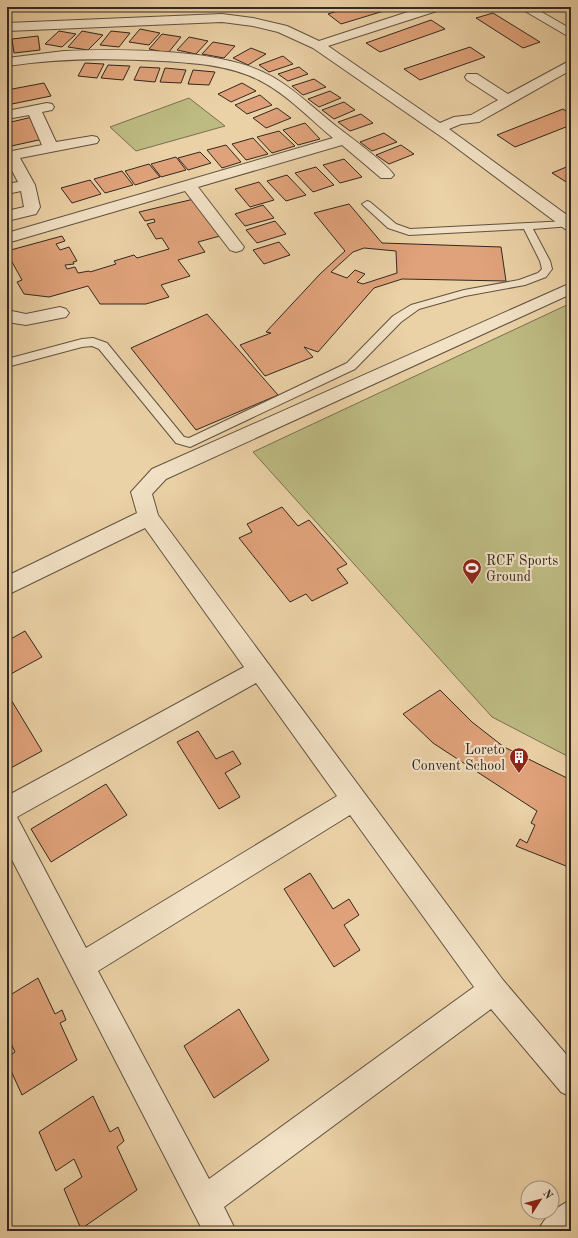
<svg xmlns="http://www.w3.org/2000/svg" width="578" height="1238" font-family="'Old Standard TT',serif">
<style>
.green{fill:#bdba82;stroke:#787151}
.building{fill:#e0a27a;stroke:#322820;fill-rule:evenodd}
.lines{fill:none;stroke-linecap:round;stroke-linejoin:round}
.service-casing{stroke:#605242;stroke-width:2}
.minor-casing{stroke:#605242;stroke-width:2}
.service{fill:#f2e1c5;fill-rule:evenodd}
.minor{fill:#f2e1c5;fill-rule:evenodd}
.labels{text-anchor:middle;stroke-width:4;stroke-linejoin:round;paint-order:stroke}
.poi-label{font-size:14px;fill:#322820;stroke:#f2e1c5;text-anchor:start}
</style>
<rect width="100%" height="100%" fill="#ebd1a6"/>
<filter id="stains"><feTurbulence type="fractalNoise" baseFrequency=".005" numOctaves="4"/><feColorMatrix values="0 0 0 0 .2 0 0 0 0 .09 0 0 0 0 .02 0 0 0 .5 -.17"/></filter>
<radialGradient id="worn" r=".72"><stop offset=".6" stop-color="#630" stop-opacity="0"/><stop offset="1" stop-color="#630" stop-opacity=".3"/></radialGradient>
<path class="green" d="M189,98L225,126L136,151L110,127Z
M571,303V758L492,717L253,452Z"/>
<path class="building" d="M350,7H397L341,24L328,14Z
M493,13L540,42L523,48L476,18Z
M431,20L445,29L380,52L366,43Z
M140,29L160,33L149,45L129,42Z
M59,31L76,34L62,47L45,44Z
M82,31L103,35L88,50L68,47Z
M111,31L130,33L119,47L100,45Z
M162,34L181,37L168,53L149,49Z
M38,36L40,50L14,53L12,39Z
M189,37L208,41L196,54L177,50Z
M213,42L235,46L224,58L202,54Z
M470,47L485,57L420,80L404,69Z
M251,48L266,54L248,65L233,58Z
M283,56L293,64L269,72L259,65Z
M85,63L104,64L97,78L78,76Z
M108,65L130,66L123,80L101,78Z
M140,67L160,68L155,82L134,80Z
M299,67L308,74L288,81L278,74Z
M165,68L186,70L181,83L160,82Z
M193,70L215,72L209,85L188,84Z
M314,79L326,87L303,95L292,86Z
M44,83L51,96L7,105V90Z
M242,83L256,91L231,102L218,94Z
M330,91L341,98L319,107L308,99Z
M260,95L272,105L247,114L235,105Z
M344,102L355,110L334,119L322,110Z
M277,108L291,118L266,128L253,118Z
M563,109L571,114V125L515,147L497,135Z
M361,114L373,123L350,131L338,122Z
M32,117L43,139L7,147V123Z
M305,123L320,139L298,145L283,130Z
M279,131L295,146L272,153L257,137Z
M384,133L397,142L372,151L360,142Z
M253,138L268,154L246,160L232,144Z
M226,145L241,162L222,168L207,150Z
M401,145L414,154L389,164L376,155Z
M200,152L211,163L188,170L178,158Z
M176,157L186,170L161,177L151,164Z
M344,159L362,177L340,183L323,165Z
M149,164L160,177L135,185L125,171Z
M571,165V185L552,173Z
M316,167L334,185L313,192L295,173Z
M122,171L133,185L105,193L94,179Z
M287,175L306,195L286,201L267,181Z
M90,180L101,194L72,203L61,188Z
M259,182L274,200L250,207L235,189Z
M194,199L220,236L198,242L205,252L178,260L190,276L161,285L169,297L146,304H100L88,286L49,297L24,294L17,282L22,280L12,262L7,264V251L62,236L65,241L56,244L60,250L69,247L77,261L73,262L74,264L65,265L67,269L75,267L78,273L89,271L90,272L116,264L114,261L134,255L137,258L169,249L162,238L156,239L147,224L155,222L154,219L145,221L139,212Z
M349,204L382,243L501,247L506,281L402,279L374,288L318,352L304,347L313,357L265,376L240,345L271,333L266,332L320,274L345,251L314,213ZM364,248L396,251L397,273L363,284L357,282L365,274L355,270L347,278L331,272L353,252Z
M263,205L274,218L245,226L235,214Z
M275,221L286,234L257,243L246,230Z
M279,242L290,255L264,264L253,250Z
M207,314L278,395L196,430L131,348Z
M282,507L298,526L309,520L347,564L337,569L348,583L312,601L306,594L290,602L239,538L252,532L247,524Z
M25,631L42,657L7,676V641Z
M440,690L472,722L504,747L571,780V868L516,846L520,839L527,843L535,825L531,823L537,811L433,743L403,714Z
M10,698L42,751L7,770V699Z
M198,731L216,759L233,751L241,764L225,773L240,797L219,809L177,742Z
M106,784L127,815L51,862L31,829Z
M310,873L333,909L349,899L359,915L344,925L360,950L334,967L284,889Z
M38,978L55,1014L62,1010L66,1020L60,1023L77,1060L22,1095L7,1062V1057L15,1052L7,1035V997Z
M239,1009L269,1060L214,1098L184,1046Z
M93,1096L110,1132L118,1127L124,1141L117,1147L137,1190L81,1229L64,1189L82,1177L74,1159L56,1171L39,1132Z"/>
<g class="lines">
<defs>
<path id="service" d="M367,201L370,202L396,224L410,229L568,221L571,222V226L533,229L550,261L552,269L546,277L525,285L465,296L419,309L401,322L355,369L190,447L176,443L99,349L92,346L82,347L7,367V359L82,339L93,338L107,343L184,437L189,438L347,363L393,316L411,305L464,290L519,280L538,273L542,269L540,261L524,229L409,235L388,228L364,206L362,204Z"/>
<path id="minor" d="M423,7H442L440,10L328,46L440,123L454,117L471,115L498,100L467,80L465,77L467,74H477L508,94L571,60V70L479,122L461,124L449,129L571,218V231L565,229L446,140L313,48L278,32L253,26L222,22L7,31V23L222,14L253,18L287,26L319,41Z
M518,7H533L571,29V38Z
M64,51C122,49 221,48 271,76C295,89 314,109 336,126C351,138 384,161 394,175L391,178H381L342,145L198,187L244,247L242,250L236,252L230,250L185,191L7,243V233L333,138C310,119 287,94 259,80C229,65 195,63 162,61C110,58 59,58 7,66V58Z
M47,103L52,104L54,107L52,110L42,112L56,142L92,136L97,137L99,140L97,143L92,144L20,158L35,185L40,207L36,214L7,221V211L24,207L21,191L7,194V184L18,182L7,161V152L42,145L29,115L7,119V111Z
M571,283V294L166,479L152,494L158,515L503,980L571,1060V1097L561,1092L491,1009L224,1207L236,1231H203L7,850V796L244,667L145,528L7,595V576L137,513L131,492L152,469ZM256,683L337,796L86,948L17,817ZM350,815L474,987L209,1179L98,971Z
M60,307L66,309L69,313L66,317L26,325L7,322V310L26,314Z
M571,1200V1231H538C545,1216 556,1207 571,1200Z"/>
</defs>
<use href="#service" class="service-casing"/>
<use href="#minor" class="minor-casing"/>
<use href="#service" class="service"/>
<use href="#minor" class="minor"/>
</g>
<defs>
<symbol id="stadium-pin" viewBox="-11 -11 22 30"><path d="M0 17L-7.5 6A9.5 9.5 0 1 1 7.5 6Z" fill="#8f2418" stroke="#f2e1c5"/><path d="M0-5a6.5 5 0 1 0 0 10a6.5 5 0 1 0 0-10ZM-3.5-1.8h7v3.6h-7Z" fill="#fff"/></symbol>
<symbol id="building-pin" viewBox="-11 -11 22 30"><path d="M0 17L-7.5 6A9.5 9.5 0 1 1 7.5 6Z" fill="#8f2418" stroke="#f2e1c5"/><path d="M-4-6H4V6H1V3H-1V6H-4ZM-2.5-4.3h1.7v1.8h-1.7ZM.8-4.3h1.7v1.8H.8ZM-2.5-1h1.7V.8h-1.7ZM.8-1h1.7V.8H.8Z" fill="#fff"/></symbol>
</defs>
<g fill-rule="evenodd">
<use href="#stadium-pin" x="461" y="557" width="22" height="30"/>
<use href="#building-pin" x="508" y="746" width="22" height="30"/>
</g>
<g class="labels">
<g class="poi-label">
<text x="486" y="565">RCF Sports<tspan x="486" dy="16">Ground</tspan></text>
<text x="505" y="754" text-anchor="end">Loreto<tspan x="505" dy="16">Convent School</tspan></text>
</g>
</g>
<rect width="578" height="1238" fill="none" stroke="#ebd1a6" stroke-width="24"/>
<rect x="8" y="8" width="562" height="1222" fill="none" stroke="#322820" stroke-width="2"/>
<rect x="12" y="12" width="554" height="1214" fill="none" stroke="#322820"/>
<g transform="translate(540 1200) rotate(54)"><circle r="19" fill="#f2e1c5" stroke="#a59783"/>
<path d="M0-3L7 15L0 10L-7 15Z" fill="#8f2418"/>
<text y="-6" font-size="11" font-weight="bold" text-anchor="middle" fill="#322820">N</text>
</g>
<rect width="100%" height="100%" filter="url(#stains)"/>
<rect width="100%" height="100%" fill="url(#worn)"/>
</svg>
